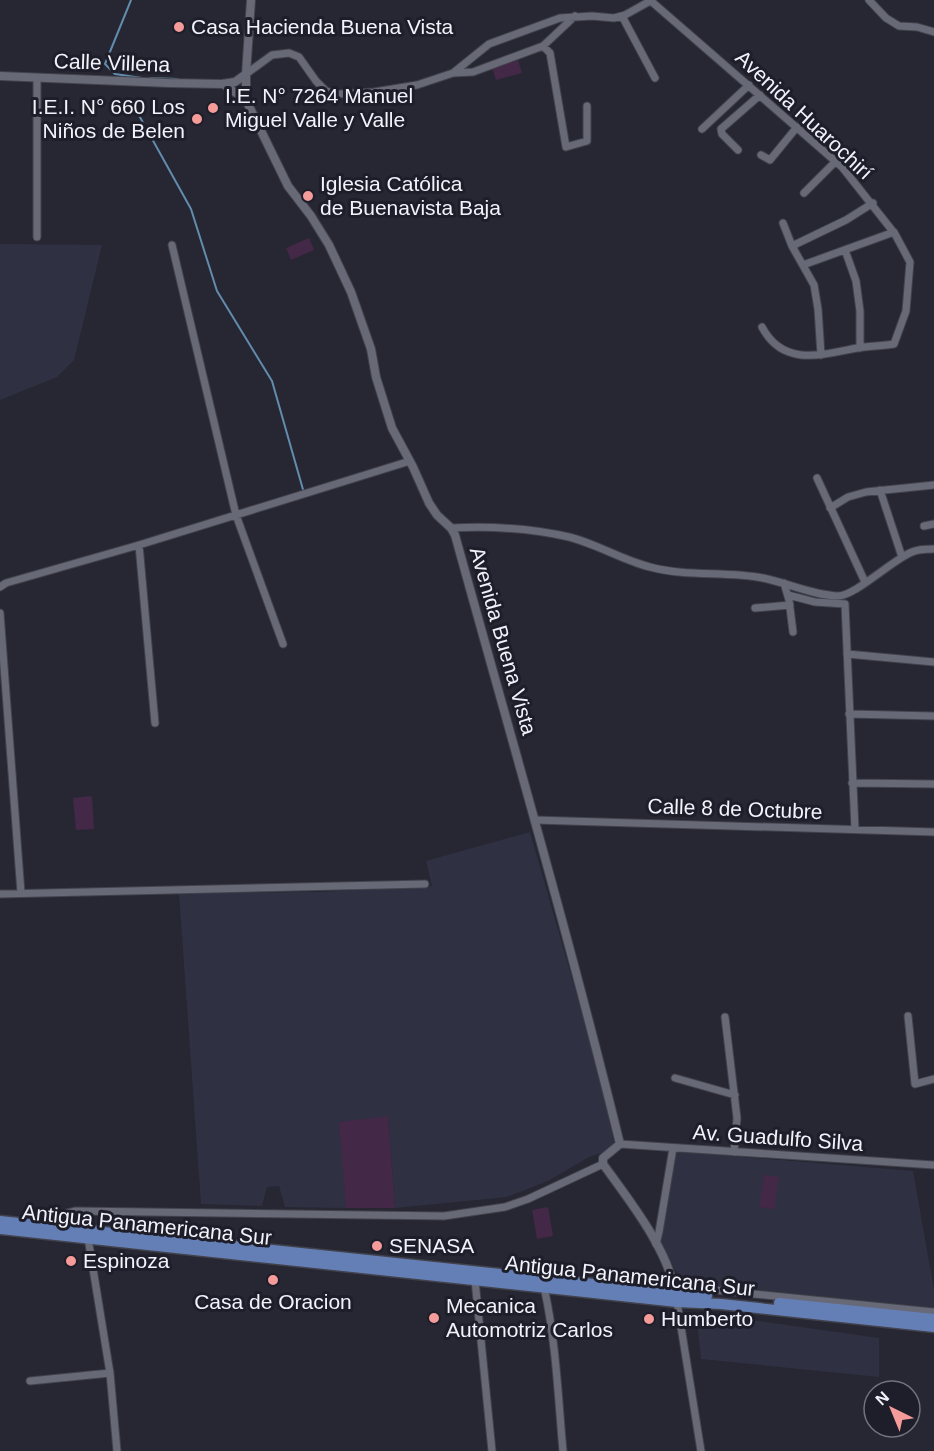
<svg xmlns="http://www.w3.org/2000/svg" width="934" height="1451" font-family="Helvetica,sans-serif">
<style>
.built{fill:#2f3042}
.park{fill:#432848}
.lines{fill:none;stroke-linecap:round;stroke-linejoin:round}
.stream{stroke:#628cad;stroke-width:2}
.minor-casing{stroke:#42424c;stroke-width:9}
.tertiary-casing{stroke:#42424c;stroke-width:10}
.primary-casing{stroke:#42424c;stroke-width:13}
.minor{stroke:#686977;stroke-width:7}
.tertiary{stroke:#686977;stroke-width:8}
.primary{stroke:#647fb5;stroke-width:10}
.poi-dot{fill:#f59b9a;stroke:#1d1e29;stroke-width:2}
.labels{text-anchor:middle;stroke-width:6;stroke-linejoin:round;paint-order:stroke}
.poi-label{font-size:21px;fill:#f1f2fa;stroke:#1d1e29;text-anchor:start}
.street-label{font-size:21px;fill:#f1f2fa;stroke:#1d1e29}
</style>
<rect width="100%" height="100%" fill="#272733"/>
<path class="built" d="M0,244L102,245L74,360L57,377L0,400Z
M530,832L600,1076L614,1143L610,1150L589,1157L548,1181L507,1197L395,1208L388,1117L340,1122L346,1208L285,1207L279,1186L267,1187L262,1206L201,1204L179,893L321,892L432,886L426,861Z
M670,1151L913,1171L934,1290V1309L682,1282L654,1232L659,1224Z
M696,1312L879,1338V1377L701,1359Z"/>
<path class="park" d="M518,60L522,73L496,80L492,67Z
M309,238L314,250L291,260L286,248Z
M92,796L94,829L76,830L73,798Z
M388,1116L395,1208H346L339,1122Z
M764,1175L779,1177L774,1209L759,1207Z
M548,1207L553,1236L537,1239L532,1210Z"/>
<g class="lines">
<path class="stream" d="M131,0L105,64L115,74L142,78
M150,78L178,79
M131,101L191,209L217,291L272,381L304,493"/>
<defs>
<path id="minor" d="M869,0L886,18L899,26L917,27L934,32
M651,1L842,167L895,234L910,262L906,311L894,344C882,346 869,346 857,348C821,355 783,367 762,327
M622,16L655,78
M543,46L550,53L566,147L587,141V106
M453,73L473,72L543,46L575,16
M246,74L272,55L289,53L299,57L316,81L326,91L338,94L374,92L417,85L453,73L489,44L560,18L592,16L614,18L625,15L652,0
M702,129L749,85
M738,150L722,134L721,129L760,95
M761,155L770,160L797,127
M804,193L835,162
M783,223L792,246L814,285L818,309L821,355
M37,237V78
M172,245L236,515L283,644
M792,246L846,220L873,203
M845,250L856,281L860,311V348
M803,265L894,232
M817,478L865,582
M880,490L902,557
M830,508L848,497L866,492L934,485
M924,526L934,524
M451,528C490,526 530,528 569,537C597,544 622,560 650,567C687,577 725,571 763,578C788,583 812,595 838,596C855,596 892,560 912,552C918,549 927,549 934,549
M139,545L155,723
M784,583L789,600L793,632
M0,587L6,583L139,545L410,461
M788,595L815,602L845,604L855,829
M755,608L790,605
M0,613L21,893
M847,654L934,662
M849,714L934,716
M852,783L934,784
M535,820L934,832
M0,894L425,884
M908,1016L915,1084L934,1079
M725,1017L737,1118L734,1152
M675,1078L735,1095
M620,1144L934,1165
M48,1225L63,1214L76,1211L444,1216L505,1207L528,1199L603,1164
M88,1238L110,1373L117,1451
M656,1244L659,1232L673,1148
M475,1280L492,1451
M675,1286L934,1312
M544,1287C556,1341 558,1396 563,1451
M677,1302L701,1451
M30,1381L110,1373"/>
<path id="tertiary" d="M251,0L246,74V100L288,186L311,216L329,245L351,292L371,349L376,377L392,428L413,467L429,503L437,515L451,528L455,535C511,737 570,940 620,1144L603,1158V1164C632,1204 668,1249 677,1298
M0,76L169,83L222,84L235,82L246,74
M223,84L246,100"/>
<path id="primary" d="M0,1221L707,1296
M0,1229L677,1302L721,1304L934,1327
M779,1303L934,1319"/>
</defs>
<use href="#minor" class="minor-casing"/>
<use href="#tertiary" class="tertiary-casing"/>
<use href="#primary" class="primary-casing"/>
<use href="#minor" class="minor"/>
<use href="#tertiary" class="tertiary"/>
<use href="#primary" class="primary"/>
</g>
<g class="poi-dot">
<circle cx="179" cy="27" r="6"/>
<circle cx="213" cy="108" r="6"/>
<circle cx="197" cy="119" r="6"/>
<circle cx="308" cy="196" r="6"/>
<circle cx="377" cy="1246" r="6"/>
<circle cx="71" cy="1261" r="6"/>
<circle cx="273" cy="1280" r="6"/>
<circle cx="434" cy="1318" r="6"/>
<circle cx="649" cy="1319" r="6"/>
</g>
<g class="labels">
<g class="poi-label">
<text x="191" y="34">Casa Hacienda Buena Vista</text>
<text x="225" y="103">I.E. N° 7264 Manuel<tspan x="225" dy="24">Miguel Valle y Valle</tspan></text>
<text x="185" y="114" text-anchor="end">I.E.I. N° 660 Los<tspan x="185" dy="24">Niños de Belen</tspan></text>
<text x="320" y="191">Iglesia Católica<tspan x="320" dy="24">de Buenavista Baja</tspan></text>
<text x="389" y="1253">SENASA</text>
<text x="83" y="1268">Espinoza</text>
<text x="273" y="1309" text-anchor="middle">Casa de Oracion</text>
<text x="446" y="1313">Mecanica<tspan x="446" dy="24">Automotriz Carlos</tspan></text>
<text x="661" y="1326">Humberto</text>
</g>
<g class="street-label">
<text transform="translate(112 63) rotate(2)" y="7">Calle Villena</text>
<text transform="translate(804 115) rotate(43)" y="7">Avenida Huarochirí</text>
<text transform="translate(503 641) rotate(74)" y="7">Avenida Buena Vista</text>
<text transform="translate(735 809) rotate(2)" y="7">Calle 8 de Octubre</text>
<text transform="translate(778 1138) rotate(4)" y="7">Av. Guadulfo Silva</text>
<text transform="translate(147 1225) rotate(6)" y="7">Antigua Panamericana Sur</text>
<text transform="translate(630 1276) rotate(6)" y="7">Antigua Panamericana Sur</text>
</g>
</g>
<g transform="translate(892 1409) rotate(317)"><circle r="28" fill="#1d1e29" stroke="#72737d" stroke-width="1.5"/>
<path d="M0-4.5L10 22L0 15L-10 22Z" fill="#f59b9a"/>
<text y="-9" font-size="16" font-weight="bold" text-anchor="middle" fill="#f1f2fa">N</text>
</g>
</svg>
